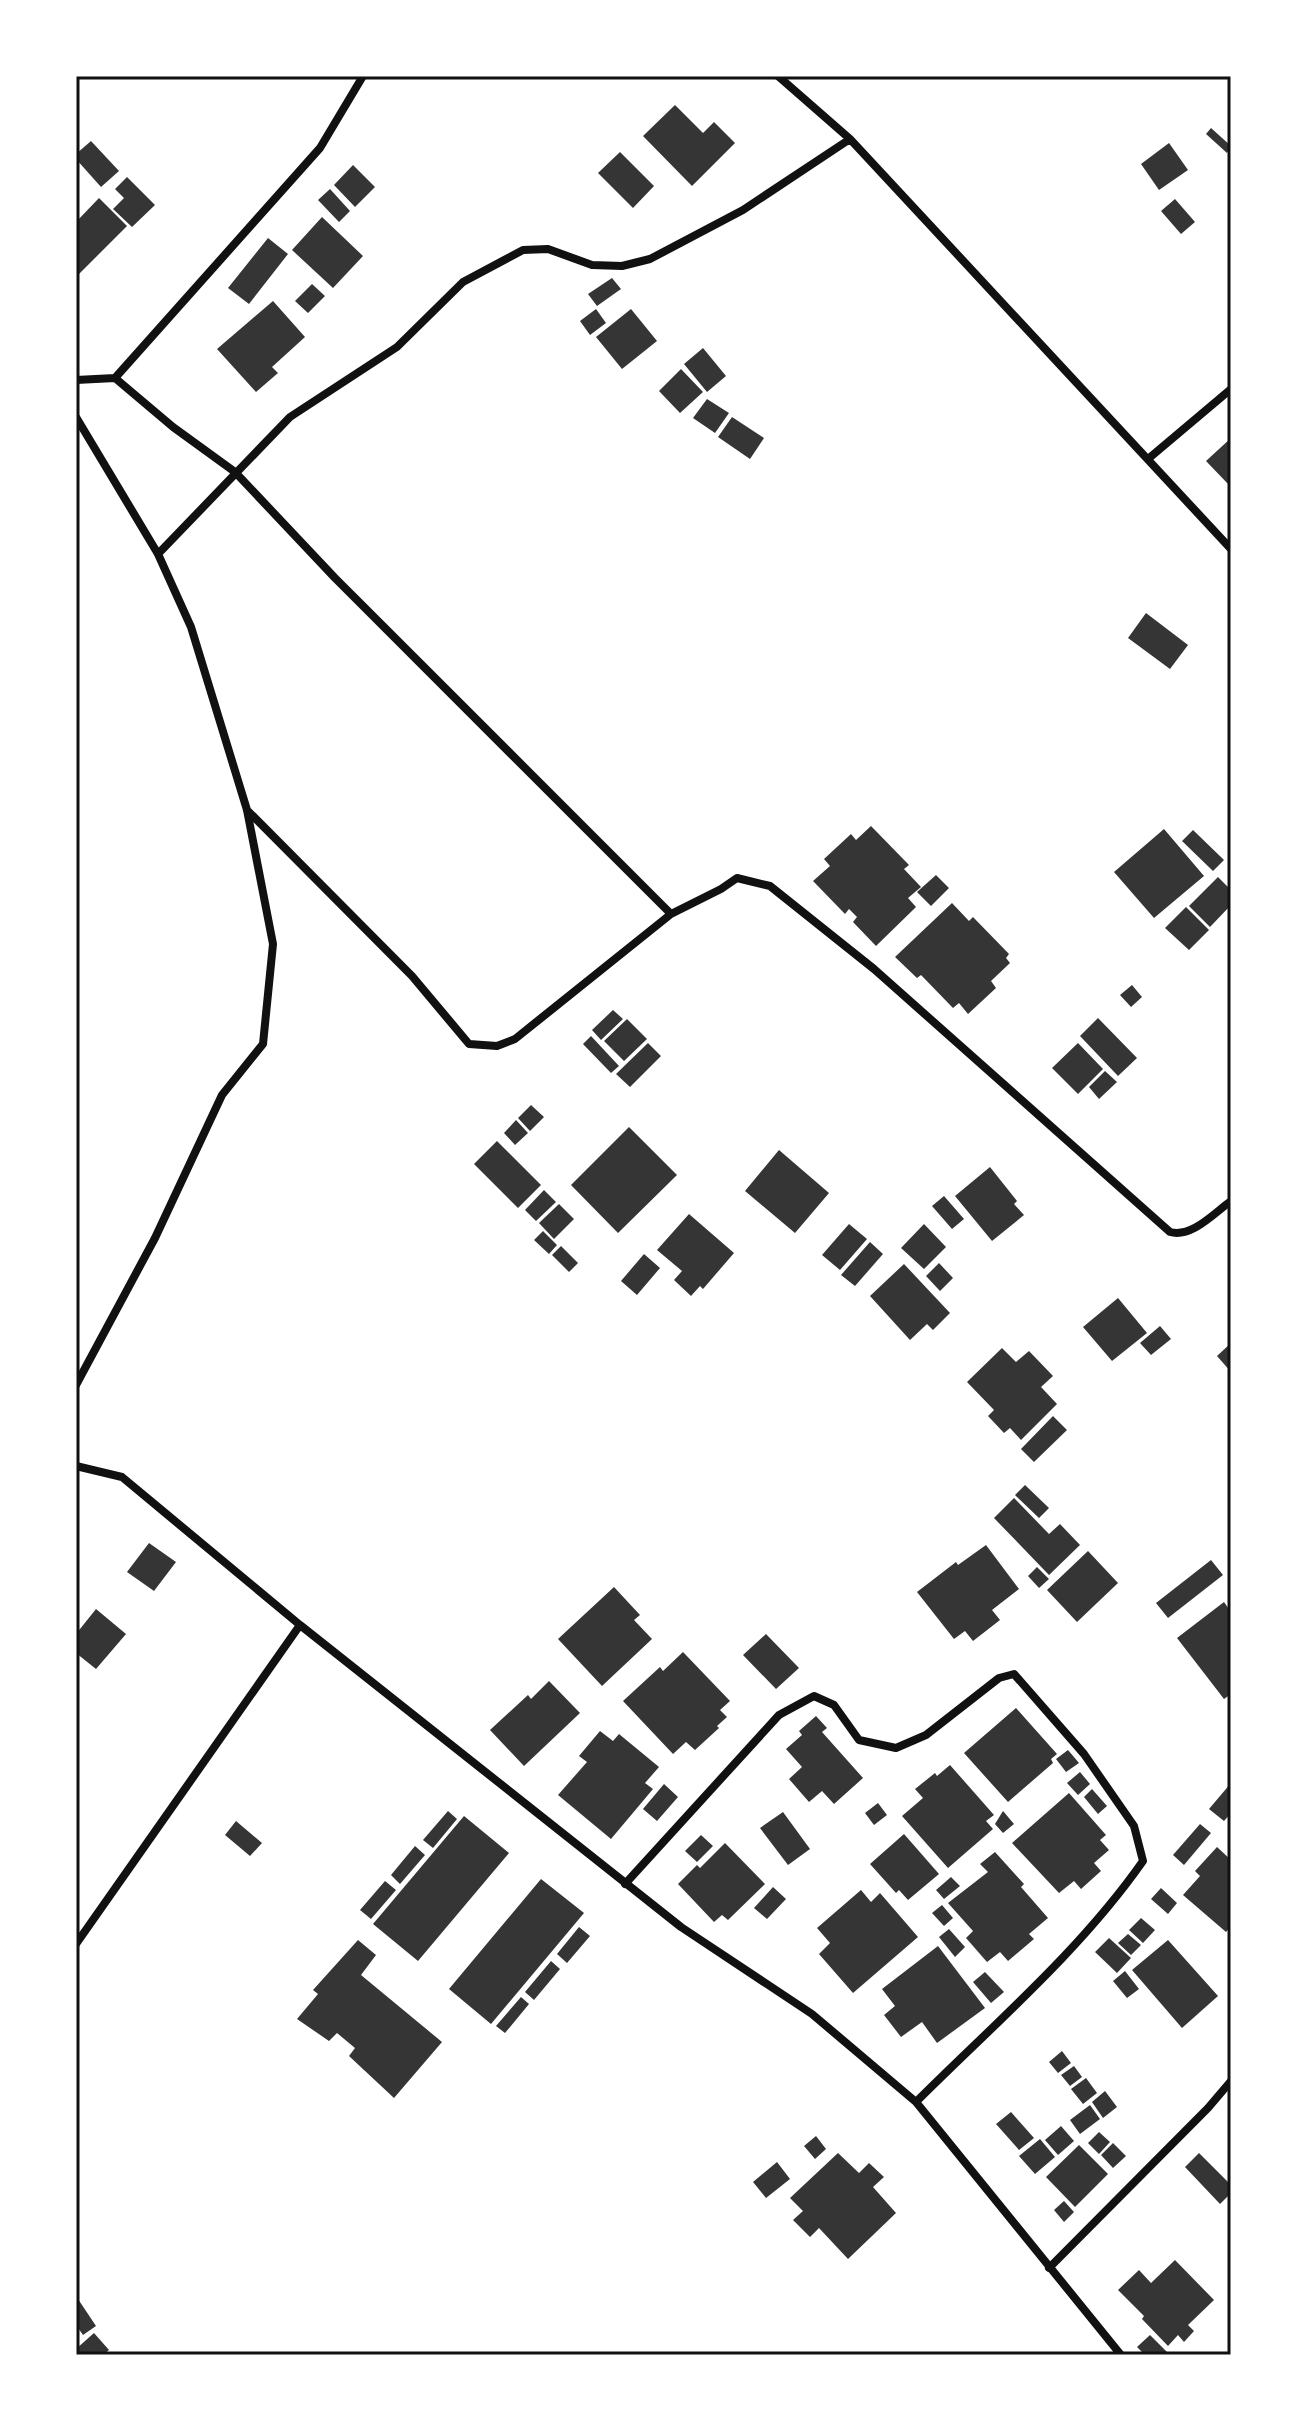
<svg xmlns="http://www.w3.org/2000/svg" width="1307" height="2431" font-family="Arial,sans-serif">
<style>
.building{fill:#353535}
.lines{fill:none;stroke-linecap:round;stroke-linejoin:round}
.minor{stroke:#111;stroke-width:8}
.neatline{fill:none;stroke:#111;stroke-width:3}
</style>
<rect width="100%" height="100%" fill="#fff"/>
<path class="building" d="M675,105L703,133L714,122L735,143L692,186L643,136Z
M1211,128L1231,146L1227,153L1206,134Z
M91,141L119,171L101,187L76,159V154Z
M1169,143L1188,170L1159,190L1141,164Z
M620,152L654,186L633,208L598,173Z
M353,165L375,187L355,207L334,185Z
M127,177L155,205L132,227L113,209L124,198L115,189Z
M330,189L350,211L339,222L318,200Z
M99,198L127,226L76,277V222Z
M1175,199L1195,222L1181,234L1161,211Z
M322,217L363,256L333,288L292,250Z
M268,238L288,254L249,304L228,288Z
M612,278L621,289L597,306L588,294Z
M312,284L325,296L308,313L295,301Z
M273,301L305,337L272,367L278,373L256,392L217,349Z
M596,309L606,323L590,335L580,321Z
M631,309L657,341L622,369L596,337Z
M703,348L726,376L707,392L684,364Z
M681,369L703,392L680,413L659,391Z
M707,399L729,413L715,433L693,418Z
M732,417L764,438L750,459L718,437Z
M1231,438V483L1229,485L1206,461Z
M1146,613L1188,645L1170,669L1128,638Z
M871,826L909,865L904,869L921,887L908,898L916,907L876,946L853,922L857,917L849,909L845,914L813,881L830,866L824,859L851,834L856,840Z
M1164,829L1204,876L1154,918L1114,872Z
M1193,830L1224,860L1213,871L1182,841Z
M936,875L949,888L931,906L917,892Z
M1218,877L1231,890V905L1210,927L1189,906Z
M952,903L969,921L973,917L1009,954L1006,958L1010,963L991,981L996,988L968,1014L959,1003L953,1008L921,975L917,978L895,957Z
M1186,907L1209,930L1189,950L1165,928Z
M1132,985L1142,997L1131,1007L1120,995Z
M613,1010L623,1019L601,1040L592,1030Z
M1098,1018L1137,1058L1118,1076L1080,1036Z
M627,1019L647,1039L624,1061L604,1041Z
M591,1036L619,1066L611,1073L583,1044Z
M648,1043L661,1056L630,1087L616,1074Z
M1078,1043L1103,1069L1078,1094L1052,1068Z
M1105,1071L1117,1082L1099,1099L1089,1087Z
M531,1105L544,1117L530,1131L518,1118Z
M516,1120L528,1133L515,1145L504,1133Z
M629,1127L677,1175L618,1233L571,1185Z
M497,1141L541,1185L518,1208L474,1164Z
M779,1150L829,1193L795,1233L745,1191Z
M990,1167L1017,1201L1014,1204L1024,1215L992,1241L955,1196Z
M544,1190L556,1202L536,1221L525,1210Z
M944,1196L964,1219L952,1229L932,1206Z
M559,1204L574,1219L554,1239L539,1223Z
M689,1214L734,1253L703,1289L700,1286L691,1296L674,1280L682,1271L657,1250Z
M849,1224L867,1239L840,1270L822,1255Z
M924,1224L946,1247L924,1269L901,1248Z
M543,1231L557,1245L549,1254L534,1240Z
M870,1242L883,1254L855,1286L841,1275Z
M561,1246L578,1263L569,1272L552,1255Z
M644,1254L660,1268L637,1295L621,1281Z
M939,1263L953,1278L940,1291L926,1276Z
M904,1264L950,1313L933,1330L927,1324L910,1340L870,1296Z
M1118,1298L1147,1333L1112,1361L1083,1327Z
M1160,1326L1171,1339L1151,1355L1140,1343Z
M1231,1343V1372L1217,1356Z
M1002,1348L1016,1362L1029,1351L1053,1376L1041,1387L1057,1404L1021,1440L1010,1428L1004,1433L988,1416L994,1410L967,1382Z
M1053,1416L1067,1430L1034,1462L1021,1449Z
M1025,1485L1049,1508L1039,1518L1015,1495Z
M1014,1498L1049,1534L1060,1524L1080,1545L1049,1575L994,1518Z
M149,1543L176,1562L154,1591L127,1572Z
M986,1545L1019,1589L992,1610L1000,1620L973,1641L965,1631L954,1639L917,1592L956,1562L958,1565Z
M1088,1551L1118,1583L1077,1622L1047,1590Z
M1211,1560L1223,1575L1168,1618L1156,1603Z
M1037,1567L1049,1579L1039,1588L1028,1576Z
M614,1587L640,1615L634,1620L652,1639L602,1686L558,1639Z
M1224,1602L1231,1612V1694L1224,1699L1177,1638Z
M96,1609L126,1634L96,1669L76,1653V1634Z
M766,1634L799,1668L776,1689L743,1655Z
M683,1652L730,1701L720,1710L727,1717L717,1726L719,1728L695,1750L686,1742L673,1754L623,1701L660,1667L663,1671Z
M549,1681L580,1713L524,1766L490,1730L528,1695L531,1699Z
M1016,1708L1057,1754L1051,1759L1053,1763L1008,1802L964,1753Z
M816,1716L827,1728L822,1732L863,1778L834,1804L822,1791L809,1802L789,1779L802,1767L786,1749L802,1735L799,1731Z
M600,1731L613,1741L619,1734L659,1767L645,1783L653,1789L611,1839L558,1795L587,1762L579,1756Z
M1068,1750L1079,1763L1066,1772L1056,1759Z
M950,1765L994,1815L986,1821L993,1829L948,1868L902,1816L923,1798L915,1789L935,1773L937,1776Z
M1080,1772L1090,1784L1078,1795L1067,1783Z
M1231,1783V1813L1224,1821L1209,1809Z
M664,1784L678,1797L657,1821L643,1809Z
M1092,1789L1107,1806L1098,1814L1084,1797Z
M1069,1793L1106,1835L1100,1840L1109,1850L1094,1863L1101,1871L1081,1889L1074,1881L1059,1893L1012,1843Z
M878,1803L887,1815L874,1825L865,1813Z
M448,1811L457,1819L433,1848L423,1840Z
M1003,1811L1014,1824L1003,1833L995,1824Z
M783,1812L810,1849L788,1865L760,1828Z
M464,1816L509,1853L418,1961L373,1924Z
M236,1821L262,1843L250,1856L225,1835Z
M1200,1824L1211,1833L1184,1865L1173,1855Z
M904,1834L939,1874L908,1900L899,1890L896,1893L870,1864Z
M701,1835L713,1846L697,1862L685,1851Z
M725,1843L765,1884L728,1920L722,1915L714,1922L678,1884L697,1865L700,1868Z
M415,1846L425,1855L400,1884L391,1875Z
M1217,1847L1231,1860V1926L1226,1932L1183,1895L1200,1876L1195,1871Z
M995,1852L1024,1884L1021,1887L1048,1918L1029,1934L1034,1939L1008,1961L1000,1952L987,1962L966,1938L973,1931L948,1903L988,1872L980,1864Z
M951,1877L960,1886L944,1899L936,1890Z
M541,1879L584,1913L491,2024L449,1989Z
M385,1881L396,1890L371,1919L360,1910Z
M773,1887L786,1899L767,1919L754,1908Z
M1161,1888L1177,1903L1168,1914L1151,1899Z
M861,1890L871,1902L880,1893L918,1937L853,1993L819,1954L830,1943L817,1928Z
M942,1905L953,1918L944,1926L932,1913Z
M1141,1918L1155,1930L1143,1943L1129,1930Z
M579,1927L590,1936L567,1963L557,1954Z
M949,1929L965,1947L955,1957L939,1937Z
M1128,1934L1141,1945L1131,1955L1118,1943Z
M1109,1938L1131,1958L1117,1973L1095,1952Z
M358,1940L376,1955L361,1975L442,2042L394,2098L349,2056L355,2048L337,2033L329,2041L297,2019L318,1994L313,1990Z
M1168,1940L1218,1996L1182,2028L1132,1970Z
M938,1946L985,2008L937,2043L922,2022L901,2037L884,2015L895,2006L882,1989Z
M551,1961L560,1969L534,2000L525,1992Z
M1125,1971L1139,1989L1127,1998L1113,1981Z
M985,1972L1004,1992L991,2003L973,1982Z
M521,1997L529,2004L505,2033L496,2026Z
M1062,2051L1071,2063L1058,2073L1049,2062Z
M1074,2066L1082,2077L1070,2086L1061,2075Z
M1086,2078L1097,2093L1083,2104L1071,2089Z
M1105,2091L1117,2107L1103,2118L1092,2102Z
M1090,2105L1100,2119L1080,2134L1070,2120Z
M1011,2112L1034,2138L1019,2150L996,2124Z
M1061,2126L1074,2141L1058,2155L1045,2140Z
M1099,2132L1110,2142L1099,2154L1088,2143Z
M816,2136L826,2149L815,2159L804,2146Z
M1040,2139L1055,2157L1035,2174L1019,2156Z
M1113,2143L1126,2156L1113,2168L1101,2155Z
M1079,2145L1108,2174L1075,2207L1046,2177Z
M838,2153L859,2173L869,2163L884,2177L873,2187L896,2213L848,2259L819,2228L810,2237L793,2220L803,2211L790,2198Z
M1199,2153L1231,2185V2193L1220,2204L1185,2167Z
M777,2162L790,2179L766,2198L753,2182Z
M1064,2201L1074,2212L1064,2222L1054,2210Z
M1175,2260L1214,2300L1188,2325L1194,2331L1184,2342L1178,2335L1168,2346L1142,2319L1144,2316L1118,2290L1139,2270L1151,2283Z
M78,2299L96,2326L83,2335L76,2325Z
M94,2333L109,2350L103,2355H76V2349Z
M1150,2335L1170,2355H1145L1137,2347Z"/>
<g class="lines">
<path class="minor" d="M778,76L850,139L1231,549
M115,378L173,427L235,472L335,578L671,914
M76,380L115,378L320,148L363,76
M76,417L158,554L191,627L247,810L273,944L263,1044L222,1095L155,1238L76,1385
M1148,459L1231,389
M158,554L290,417L397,347L463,282L523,250L548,249L592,265L622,266L650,259L743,210L850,139
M247,810L412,976L469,1044L497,1046L515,1039L671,914L721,889L737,878L770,886L874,969L1170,1232C1192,1238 1214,1213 1231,1201
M76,1466L122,1477L300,1625L681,1927L812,2014L916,2102L1121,2355
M625,1884L779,1715L814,1696L834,1705L859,1740L896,1748L926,1735L999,1678L1014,1674L1084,1754L1134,1826L1143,1861C1080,1951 993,2025 916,2102
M76,1944L300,1625
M1049,2268L1208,2108L1231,2081"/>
</g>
<rect width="1307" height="2431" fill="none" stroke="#ffffff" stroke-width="156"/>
<rect x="78" y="78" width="1151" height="2275" class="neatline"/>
</svg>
